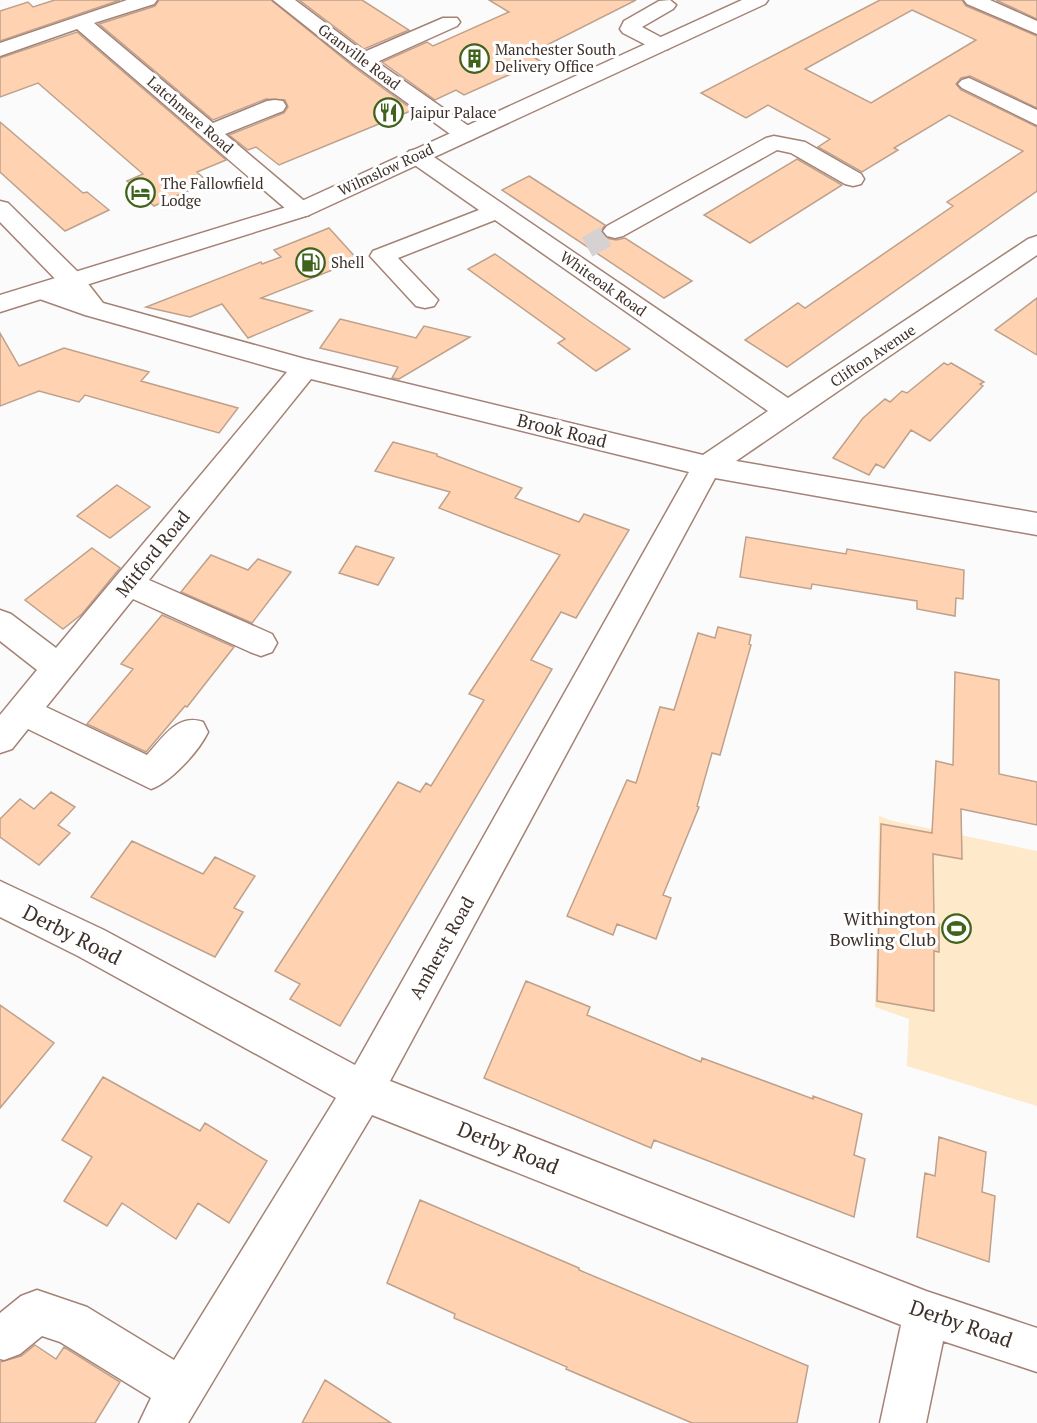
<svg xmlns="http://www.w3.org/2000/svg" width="1037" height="1423" font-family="'PT Serif',serif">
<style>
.green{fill:#fee9ca}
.building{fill:#ffd3b2;stroke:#bfa18b;stroke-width:1.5;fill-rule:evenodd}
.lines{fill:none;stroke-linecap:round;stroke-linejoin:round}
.minor-tunnel{stroke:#d5d2d1;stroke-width:22;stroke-dasharray:22 11;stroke-linecap:butt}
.minor-casing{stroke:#a58276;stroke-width:3}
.major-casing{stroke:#a58276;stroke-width:3}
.minor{fill:#fff;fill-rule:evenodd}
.major{fill:#fff;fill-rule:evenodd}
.labels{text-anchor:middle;stroke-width:6;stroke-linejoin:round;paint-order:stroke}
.far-poi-label{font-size:15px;fill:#3e302a;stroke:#fff;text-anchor:start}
.far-street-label{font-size:15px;fill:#3e302a;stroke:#fff}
.street-label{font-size:18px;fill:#3e302a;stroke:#fff}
.poi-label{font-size:18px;fill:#3e302a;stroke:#fff;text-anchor:end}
.near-street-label{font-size:21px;fill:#3e302a;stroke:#fff}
</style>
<rect width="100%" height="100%" fill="#fbfbfb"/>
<path class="green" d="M879,816L893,821L1037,851V1106L907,1066L909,1019L875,1007Z"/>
<path class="building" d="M55,0H120L0,41V11L28,2L33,7Z
M159,0H271L354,67L413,110L279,165L256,147L248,150L229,135L284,113L288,107L285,100L266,99L213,120L99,24L155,6Z
M299,0H362L409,30L364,49Z
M489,0H636L529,54L540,61L464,95L456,90L435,100L382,62L427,42L433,46L509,12Z
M880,0H962L966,6L1037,36V108L970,76L961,78L956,84L961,90L1037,127V191L787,367L745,340L798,303L805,308L953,206L947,202L1023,151L949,115L894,148L898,150L862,172L818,147L830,139L768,105L746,118L701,93ZM912,10L976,40L871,103L805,69Z
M996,0H1037V19Z
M77,32L226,160L197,172L208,182L154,206L127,181L143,174L38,83L0,97V58Z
M0,122L83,193L87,192L109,210L65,231L0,172Z
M797,159L842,185L750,243L704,215Z
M529,176L605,225L601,231L606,238L616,240L625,238L692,281L664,298L502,190Z
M329,228L358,260L261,298L312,311L248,338L222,304L190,317L146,307L261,262L262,264L281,257L274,250Z
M495,254L592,323L630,349L596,371L558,343L565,339L468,269Z
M1037,298V355L995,330Z
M340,319L416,338L424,326L470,337L399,379L392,378L398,367L320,348Z
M0,333L19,366L64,348L149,372L141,381L238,408L219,433L85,395L79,402L39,391L0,406Z
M944,363L948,365L951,363L984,382L980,384L983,386L930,441L911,430L884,468L876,464L869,475L833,458L863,418L885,399L890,402L902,391L907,393Z
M393,442L437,454V456L522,488L515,498L579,522L584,514L629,530L576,618L561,612L531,660L552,669L340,1026L290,999L300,984L275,971L398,782L420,792L426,783L431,786L484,700L469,694L560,555L439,508L450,492L375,471Z
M117,485L150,507L110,538L77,516Z
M746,537L846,554L847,549L964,570L963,599L956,598L955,616L917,609V601L812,584L811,589L740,577Z
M356,546L394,558L378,585L339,573Z
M92,548L120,568L82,614L63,629L25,600Z
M211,555L248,570L258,559L291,572L252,623L181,592Z
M162,615L234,647L187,707L185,706L146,752L87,724L133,669L121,664Z
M718,627L751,635L749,644L751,645L720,755L712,753L697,806L699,807L663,895L671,898L656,939L617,924L613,935L567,916L627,780L636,783L660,707L674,710L698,633L715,638Z
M955,672L999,680V774L1037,782V825L961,809L962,859L933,854L934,922L939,924V952L934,951V1011L877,1001L881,824L932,833L936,761L953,765Z
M51,792L75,807L58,825L70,833L39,865L0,837V819L20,799L34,809Z
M132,841L203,874L215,857L255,876L234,908L243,912L215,957L91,897Z
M526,981L590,1007L587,1015L701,1062L702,1058L813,1099V1096L862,1114L854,1155L865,1159L854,1217L654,1140L651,1148L484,1078Z
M0,1005L54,1043L0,1108Z
M103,1077L200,1131L205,1123L267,1161L229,1223L198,1203L176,1239L122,1203L107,1226L64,1201L92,1157L62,1140Z
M939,1137L986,1152L982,1192L995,1196L989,1262L917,1237L925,1173L935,1176Z
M420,1200L579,1268V1270L808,1366L797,1423H692L566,1369L567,1367L454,1318L455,1314L387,1283Z
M35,1345L56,1359L64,1347L120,1382L95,1423H0V1362L21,1356Z
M325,1380L391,1423H302Z"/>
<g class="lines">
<path class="minor-tunnel" d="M587,247L615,231"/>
<defs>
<path id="minor" d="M127,0H157L154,4L94,23L213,123L267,101L275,100L283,101L286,106L283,111L225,134L309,205L313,210L309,215L301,217L293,215L77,29L0,56V43Z
M273,0H295L364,52L443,18H457L460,22L457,26L377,62L473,129L476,134L473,139L465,141L457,139L355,65Z
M964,0H990L1037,21V34L967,4Z
M659,1L670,0L676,5L673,9L642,27L668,41L671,45L668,49H654L623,33L620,29L624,21Z
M969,78L1037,110V125L962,88L958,84L962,80Z
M774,136L805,142L861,174L864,179L861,184L853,186L845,184L791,153L777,150L623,236L615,238L607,236L603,231L607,226L766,138Z
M417,149L425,151L788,398L1028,239L1037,236V255L736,461L1037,513V535L715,478L390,1081L926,1291L1037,1328V1372L943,1341L926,1423H880L901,1325L372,1115L188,1423H139L151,1398L60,1342L42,1336L20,1354L4,1360L0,1359V1313L21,1296L37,1290L87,1307L174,1360L336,1098L78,956L0,917V881L104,930L355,1065L689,472L311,379L149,580L272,634L277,643L272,652L261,656L250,652L133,599L46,707L147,755C163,738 177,713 203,722L208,732C199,751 171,782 151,789L28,729L12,749L0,753V715L37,670L0,641V610L11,614L56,648L287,372L85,315L34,297L30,291L34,285L43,283L66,290L0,222V201L8,203L82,276L103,303L305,359L703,455L768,411L495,220L398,258L438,300L434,306L425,308L416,306L370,256L373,251L479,210L409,161L406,156L409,151Z"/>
<path id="major" d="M742,0H768L765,4L309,215L0,312V295L293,205Z"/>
</defs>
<use href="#minor" class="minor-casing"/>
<use href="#major" class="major-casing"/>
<use href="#minor" class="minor"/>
<use href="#major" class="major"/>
</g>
<defs>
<symbol id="building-ring" viewBox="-11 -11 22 22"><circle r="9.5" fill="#fff" stroke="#3f631b" stroke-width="1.5"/><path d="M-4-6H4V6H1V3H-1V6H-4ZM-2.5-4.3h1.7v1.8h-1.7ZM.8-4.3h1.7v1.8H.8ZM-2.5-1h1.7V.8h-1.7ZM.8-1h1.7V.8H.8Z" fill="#3f631b"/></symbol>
<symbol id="restaurant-ring" viewBox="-11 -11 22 22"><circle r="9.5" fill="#fff" stroke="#3f631b" stroke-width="1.5"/><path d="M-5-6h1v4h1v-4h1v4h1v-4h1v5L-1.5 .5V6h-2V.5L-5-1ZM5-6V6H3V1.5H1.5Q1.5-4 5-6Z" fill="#3f631b"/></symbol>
<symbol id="hotel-ring" viewBox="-11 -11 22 22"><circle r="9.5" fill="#fff" stroke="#3f631b" stroke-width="1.5"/><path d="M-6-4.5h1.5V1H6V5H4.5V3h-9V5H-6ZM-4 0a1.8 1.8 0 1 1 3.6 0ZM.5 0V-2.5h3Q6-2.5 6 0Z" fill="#3f631b"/></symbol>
<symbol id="fuel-ring" viewBox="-11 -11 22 22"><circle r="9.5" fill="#fff" stroke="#3f631b" stroke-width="1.5"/><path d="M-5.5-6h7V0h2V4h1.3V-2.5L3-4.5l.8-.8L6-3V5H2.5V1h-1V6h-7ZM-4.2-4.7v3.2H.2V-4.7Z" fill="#3f631b"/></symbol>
<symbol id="stadium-ring" viewBox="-11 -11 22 22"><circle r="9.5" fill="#fff" stroke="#3f631b" stroke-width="1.5"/><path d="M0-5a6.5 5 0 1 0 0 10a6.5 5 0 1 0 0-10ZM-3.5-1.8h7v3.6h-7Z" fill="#3f631b"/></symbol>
</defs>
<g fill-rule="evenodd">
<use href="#building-ring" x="458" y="42" width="33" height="33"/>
<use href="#restaurant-ring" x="372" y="96" width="33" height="33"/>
<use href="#hotel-ring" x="124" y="176" width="33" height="33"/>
<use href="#fuel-ring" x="294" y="246" width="33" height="33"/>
<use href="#stadium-ring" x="940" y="912" width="33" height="33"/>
</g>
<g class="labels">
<g class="far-poi-label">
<text x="495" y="55">Manchester South<tspan x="495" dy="17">Delivery Office</tspan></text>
<text x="410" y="118">Jaipur Palace</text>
<text x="161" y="189">The Fallowfield<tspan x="161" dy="17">Lodge</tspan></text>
<text x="331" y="268">Shell</text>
</g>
<g class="far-street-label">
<text transform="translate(359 57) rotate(37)" y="5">Granville Road</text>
<text transform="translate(190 115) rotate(41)" y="5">Latchmere Road</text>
<text transform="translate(386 170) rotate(-25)" y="5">Wilmslow Road</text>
<text transform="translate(603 284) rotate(35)" y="5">Whiteoak Road</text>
<text transform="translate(873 356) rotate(-34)" y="5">Clifton Avenue</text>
</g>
<g class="street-label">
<text transform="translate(562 431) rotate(14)" y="6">Brook Road</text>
<text transform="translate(153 554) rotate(-51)" y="6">Mitford Road</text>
<text transform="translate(442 948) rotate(-61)" y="6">Amherst Road</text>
</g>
<g class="poi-label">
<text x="936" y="925">Withington<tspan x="936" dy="21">Bowling Club</tspan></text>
</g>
<g class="near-street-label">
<text transform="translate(72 935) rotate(27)" y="7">Derby Road</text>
<text transform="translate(508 1148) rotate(22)" y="7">Derby Road</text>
<text transform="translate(961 1324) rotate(19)" y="7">Derby Road</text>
</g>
</g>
</svg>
